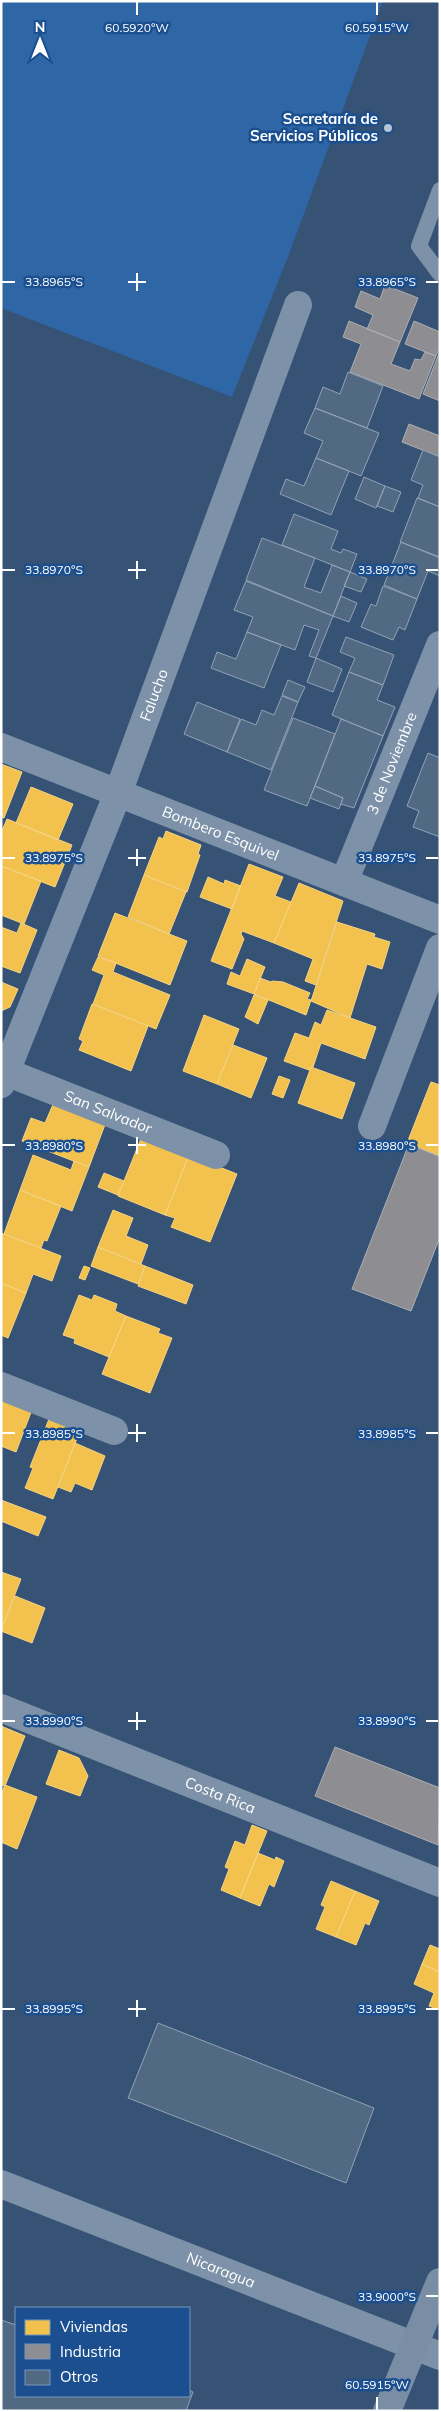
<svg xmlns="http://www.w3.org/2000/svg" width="441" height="2412" font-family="Mulish,sans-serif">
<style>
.green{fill:#2f66a5}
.homes{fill:#f2c14e;stroke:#f6d483}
.industry{fill:#8d8d92;stroke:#afafb3}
.building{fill:#526984;stroke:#92a2b6}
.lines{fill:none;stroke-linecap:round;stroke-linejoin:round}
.service{stroke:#7d92a8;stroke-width:16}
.minor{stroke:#7d92a8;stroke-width:28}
.tertiary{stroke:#7d92a8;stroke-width:28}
.secondary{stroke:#798da4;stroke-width:28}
.ticks{fill:none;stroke:#fff;stroke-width:2}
.poi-dot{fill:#b9c2ce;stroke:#1b4f8f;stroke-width:2}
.labels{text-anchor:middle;stroke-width:5;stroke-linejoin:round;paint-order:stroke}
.poi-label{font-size:15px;font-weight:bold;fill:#fff;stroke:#1b4f8f;text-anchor:end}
.street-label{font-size:15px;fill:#fff;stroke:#1b4f8f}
.ticks-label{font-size:12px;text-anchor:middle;fill:#fff;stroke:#1b4f8f;stroke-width:5;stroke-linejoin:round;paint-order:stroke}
</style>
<rect width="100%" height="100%" fill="#365274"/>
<path class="green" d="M1,1H383L289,254L232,397L1,308Z"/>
<path class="homes" d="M1,764L22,772L4,818L1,817Z
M31,787L73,804L58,840L16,823Z
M7,819L72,845L55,887L1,866V833Z
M166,831L201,845L198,854L200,855L187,892L144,875L159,837L163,839Z
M249,864L283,877L275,896L291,902L274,943L242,931L241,934L244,939L232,969L211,961Z
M1,866L41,881L24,924L1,915Z
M144,875L186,892L169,934L128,917Z
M208,877L224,884L225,880L241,886L232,909L200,897Z
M299,883L343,901L316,985L305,981L313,959L274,943Z
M115,913L187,941L170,985L98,956Z
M337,922L375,934L374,937L390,942L382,969L367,964L350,1018L311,1001Z
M21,923L37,930L20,973L1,966V927L17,933Z
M98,957L116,963L113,972L170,995L156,1029L93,1004L104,975L92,970Z
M247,959L265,967L254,994L227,984L231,972L240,976Z
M260,978L271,982L272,981L283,982L310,993L307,999L311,1000L306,1015L254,994Z
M1,982L18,989L10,1007L1,1011Z
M254,995L268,1000L258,1024L245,1017Z
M92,1004L148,1026L131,1071L79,1050L83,1041L79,1039Z
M327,1010L376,1027L365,1059L321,1043L313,1067L309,1070L284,1061L295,1033L309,1038L315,1022L321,1025Z
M204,1015L239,1029L217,1084L183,1071Z
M233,1045L267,1058L251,1098L217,1084Z
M311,1067L355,1083L342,1119L298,1103Z
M279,1076L290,1080L283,1098L272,1094Z
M431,1082L440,1085V1156L407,1143Z
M54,1102L106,1122L89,1167L22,1141L31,1118L45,1123Z
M142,1136L189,1155L165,1215L118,1196Z
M33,1155L71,1170L74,1161L89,1167L72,1211L20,1190Z
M189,1155L237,1174L210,1242L171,1227L175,1218L165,1215Z
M104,1173L124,1181L118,1195L98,1187Z
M20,1190L61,1206L47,1241L44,1240L41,1248L4,1234Z
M113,1210L133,1218L126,1236L148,1245L141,1264L98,1247Z
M1,1233L61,1256L52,1281L33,1274L26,1293L1,1283Z
M98,1247L145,1266L138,1284L91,1266Z
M84,1266L90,1268L85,1280L79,1278Z
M145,1266L193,1285L186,1304L138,1286Z
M1,1283L26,1293L8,1338L1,1335Z
M79,1295L92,1300L94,1295L117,1304L115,1311L126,1316L109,1357L74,1343L75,1339L63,1335Z
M126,1316L160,1329L158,1333L172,1338L150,1393L102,1374Z
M1,1394L33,1407L16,1452L1,1446Z
M51,1414L82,1426L53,1499L25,1488L33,1468L30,1467Z
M75,1443L105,1456L92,1490L75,1483L71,1492L58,1487Z
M1,1500L46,1517L38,1536L1,1521Z
M1,1572L21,1579L1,1630Z
M15,1596L45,1608L32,1643L1,1631Z
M1,1726L25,1736L5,1786L1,1785Z
M59,1750L79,1758L88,1776L80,1796L46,1784Z
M5,1785L37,1797L17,1849L1,1842V1794Z
M252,1825L267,1831L240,1898L221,1890L229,1869L225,1867L235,1841L245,1845Z
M258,1853L275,1860L276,1857L284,1861L274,1887L269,1884L260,1906L240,1898Z
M331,1881L355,1891L336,1937L316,1929L325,1907L321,1905Z
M355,1891L379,1901L369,1925L365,1923L356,1945L336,1937Z
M430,1945L440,1949V1972L422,1964Z
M422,1964L440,1972V2010L429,2006L434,1993L414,1984Z"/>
<path class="industry" d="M385,285L418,298L400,342L367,329L373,315L355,307L361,291L380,299Z
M349,321L400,342L391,364L410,371L415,359L421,360L425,352L436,356L419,399L350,372L361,344L343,337Z
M414,321L440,332V347L436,356L405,344Z
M440,351V401L423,394Z
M409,424L440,436V457L402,442Z
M409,1144L440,1157V1237L411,1311L352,1289Z
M335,1747L440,1788L438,1845L315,1796Z"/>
<path class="building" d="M348,372L383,386L367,428L315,408L323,387L340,394Z
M315,408L379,433L361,476L316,458L323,441L304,433Z
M423,450L440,457V507L418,498L423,485L411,480Z
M316,458L349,471L331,515L280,494L286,479L304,486Z
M364,477L385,486L376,508L355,499Z
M385,486L401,492L393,512L377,506Z
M417,498L440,507V557L400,542Z
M294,514L338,531L331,549L341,553L343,549L357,554L350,572L282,545Z
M262,538L315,558L304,587L321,593L332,565L350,572L333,616L246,580Z
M401,542L440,558V576L428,571L417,599L384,585Z
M350,572L367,579L361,592L344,586Z
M246,581L333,616L316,658L309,656L319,630L304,625L295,650L247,632L253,617L234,610Z
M383,586L417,599L405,630L399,627L393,640L361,627L371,604L376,606Z
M341,596L357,603L349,622L333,616Z
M247,632L281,645L264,688L211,668L217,652L236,659Z
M346,637L394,655L383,685L349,672L355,658L340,652Z
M316,658L342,669L333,692L307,682Z
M349,672L383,685L377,700L395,707L383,736L332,715Z
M288,680L305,687L298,702L282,695Z
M282,696L298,702L271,770L227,752L241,719L256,725L262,710L274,715Z
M197,702L240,719L227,752L184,734Z
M293,718L335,734L307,806L264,790Z
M341,719L383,736L354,808L341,804L343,798L315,786Z
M428,753L440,758V837L413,827L419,811L407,806Z
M315,786L343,798L339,809L310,798Z
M158,2023L374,2108L346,2183L128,2098Z
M1,2320L16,2325V2396H189V2390L193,2392L186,2411H1Z"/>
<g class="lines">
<path class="service" d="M440,190L419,246L440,274"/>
<g class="minor">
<path id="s1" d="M344,882L440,645"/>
<path id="s2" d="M1,1070L216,1155"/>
<path id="s3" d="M1,1084L118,793L298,305"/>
<path d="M372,1126L440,948"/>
<path d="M1,1386L114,1431"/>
<path id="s4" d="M1,1708L440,1883"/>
<path id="s5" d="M1,2184L440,2356"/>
</g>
<path class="tertiary" id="s6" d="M1,747L440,920"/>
<path class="secondary" d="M387,2411L440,2282"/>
</g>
<path class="ticks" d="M137,2V15M377,2V15M137,273V291M2,282H15M128,282H146M426,282H438M137,561V579M2,570H15M128,570H146M426,570H438M137,849V866M2,858H15M128,858H146M426,858H438M137,1137V1154M2,1145H15M128,1145H146M426,1145H438M137,1424V1442M2,1433H15M128,1433H146M426,1433H438M137,1712V1730M2,1721H15M128,1721H146M426,1721H438M137,2000V2017M2,2009H15M128,2009H146M426,2009H438M426,2296H438M377,2397V2410"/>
<circle class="poi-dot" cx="388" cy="128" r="5"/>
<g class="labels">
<g class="poi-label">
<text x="378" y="124">Secretaría de<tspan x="378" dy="17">Servicios Públicos</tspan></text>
</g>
<g class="street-label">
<text dy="5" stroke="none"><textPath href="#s3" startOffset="418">Falucho</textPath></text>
<text dy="5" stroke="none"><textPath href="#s1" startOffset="128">3 de Noviembre</textPath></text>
<text dy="5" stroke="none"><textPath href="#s6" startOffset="236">Bombero Esquivel</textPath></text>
<text dy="5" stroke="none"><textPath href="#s2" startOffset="115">San Salvador</textPath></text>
<text dy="5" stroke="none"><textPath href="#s4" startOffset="236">Costa Rica</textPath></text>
<text dy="5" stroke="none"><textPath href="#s5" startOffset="236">Nicaragua</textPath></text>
</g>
</g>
<g class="ticks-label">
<text x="137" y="32">60.5920°W</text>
<text x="377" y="32">60.5915°W</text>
<text x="54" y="286">33.8965°S</text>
<text x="387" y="286">33.8965°S</text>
<text x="54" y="574">33.8970°S</text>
<text x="387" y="574">33.8970°S</text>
<text x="54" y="862">33.8975°S</text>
<text x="387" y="862">33.8975°S</text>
<text x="54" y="1150">33.8980°S</text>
<text x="387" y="1150">33.8980°S</text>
<text x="54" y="1438">33.8985°S</text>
<text x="387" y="1438">33.8985°S</text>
<text x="54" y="1725">33.8990°S</text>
<text x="387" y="1725">33.8990°S</text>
<text x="54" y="2013">33.8995°S</text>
<text x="387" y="2013">33.8995°S</text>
<text x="387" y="2301">33.9000°S</text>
<text x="377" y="2389">60.5915°W</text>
</g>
<rect width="441" height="2412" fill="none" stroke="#ffffff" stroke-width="5"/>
<rect x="15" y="2307" width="175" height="90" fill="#1b4f8f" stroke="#7695bc"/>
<rect x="25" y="2320" width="25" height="15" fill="#f2c14e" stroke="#7695bc"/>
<text x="60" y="2332" font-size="15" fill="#ffffff">Viviendas</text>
<rect x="25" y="2344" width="25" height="15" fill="#8d8d92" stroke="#7695bc"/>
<text x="60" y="2357" font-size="15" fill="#ffffff">Industria</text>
<rect x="25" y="2370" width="25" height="15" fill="#526984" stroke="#7695bc"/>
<text x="60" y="2382" font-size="15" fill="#ffffff">Otros</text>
<g transform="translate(40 40)" stroke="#1b4f8f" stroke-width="4" paint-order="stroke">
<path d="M0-4L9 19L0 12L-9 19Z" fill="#ffffff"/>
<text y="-8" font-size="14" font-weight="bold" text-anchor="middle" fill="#ffffff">N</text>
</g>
</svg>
